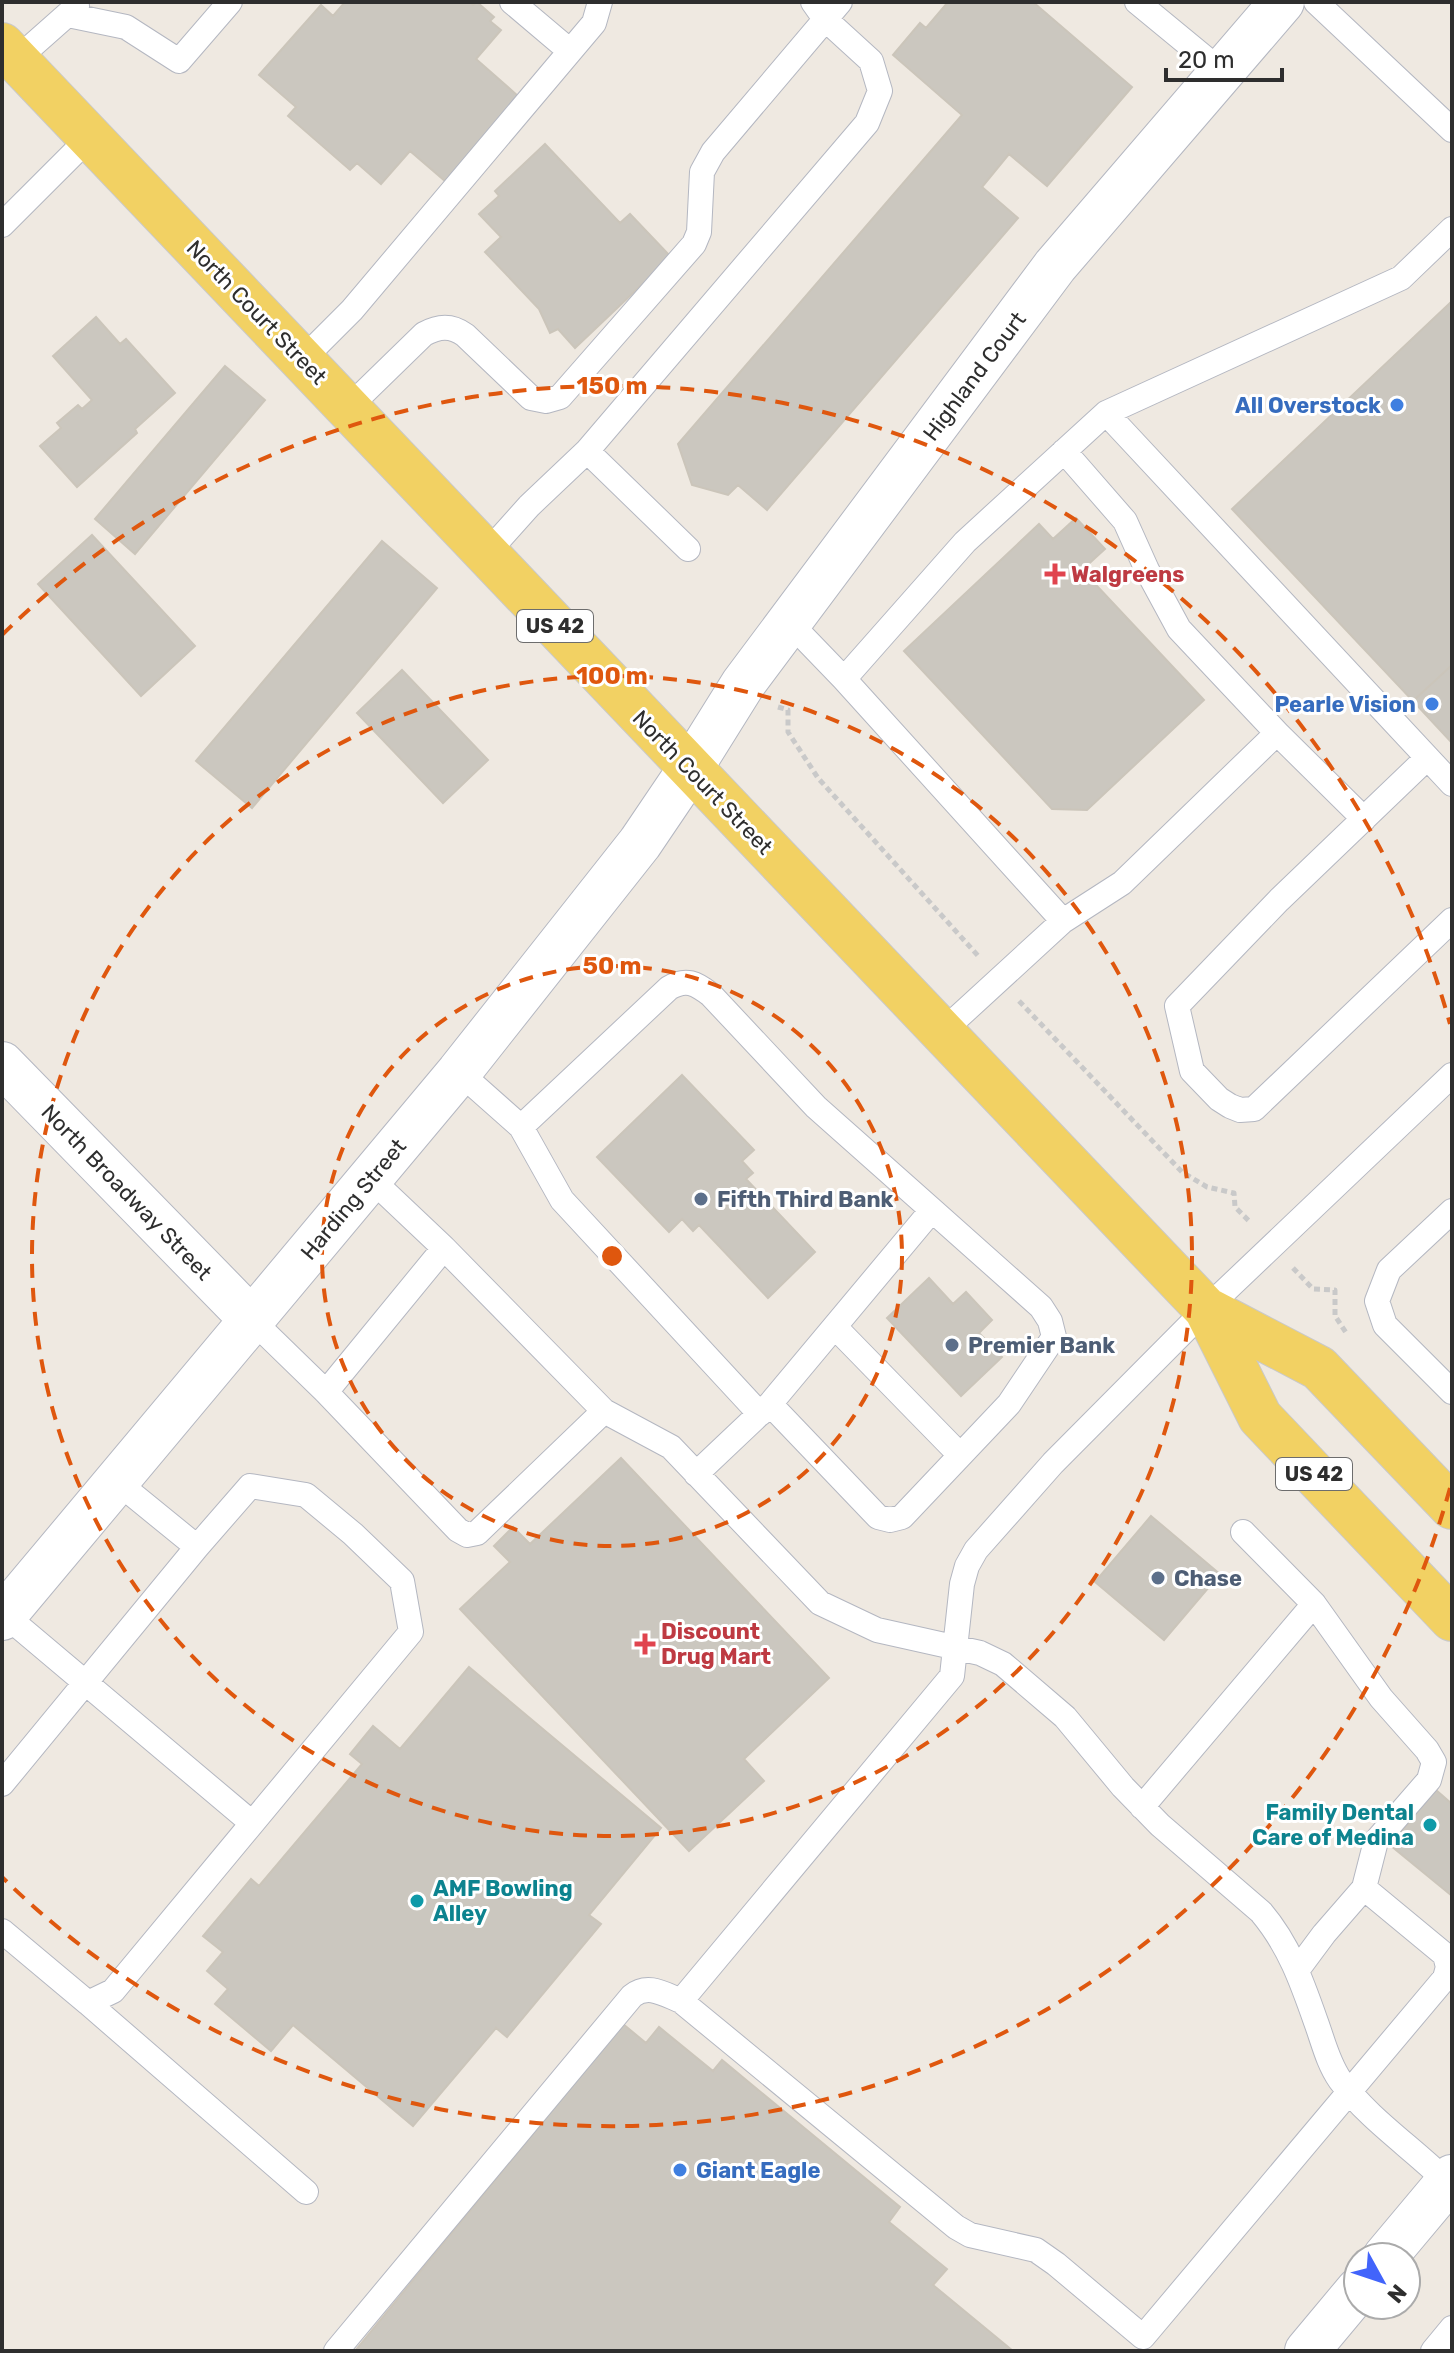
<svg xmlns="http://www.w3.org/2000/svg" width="1454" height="2353" font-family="Rubik,sans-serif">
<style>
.building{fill:#cbc7bf;stroke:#cbc5ba;stroke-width:2}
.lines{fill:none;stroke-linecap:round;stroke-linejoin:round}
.lane-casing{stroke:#b4b7c1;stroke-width:26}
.street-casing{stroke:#b4b7c1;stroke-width:46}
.primary-casing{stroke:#c9c9c9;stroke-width:46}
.path{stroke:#c9c9c9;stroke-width:5;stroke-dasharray:6 4;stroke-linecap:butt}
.lane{stroke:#fff;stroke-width:24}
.street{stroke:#fff;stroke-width:44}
.primary{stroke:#f2d163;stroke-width:44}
.ring{fill:none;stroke:#df570e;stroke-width:4;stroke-dasharray:14 10}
.shop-dot{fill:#3f7fe0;stroke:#fff;stroke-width:3}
.health-dot{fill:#e0444e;stroke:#fff;stroke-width:3}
.service-dot{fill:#5c6f8a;stroke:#fff;stroke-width:3}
.culture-dot{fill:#0f9aa8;stroke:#fff;stroke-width:3}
.labels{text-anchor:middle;stroke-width:6;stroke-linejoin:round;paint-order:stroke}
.shield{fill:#fff;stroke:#6d6d6d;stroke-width:2}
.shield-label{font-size:20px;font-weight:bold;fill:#2e2e2e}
.street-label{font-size:22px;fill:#2e2e2e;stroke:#fff}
.shop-label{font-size:22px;font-weight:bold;fill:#366cbe;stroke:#fff;text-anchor:end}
.health-label{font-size:22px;font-weight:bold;fill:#be3a42;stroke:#fff;text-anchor:start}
.service-label{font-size:22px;font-weight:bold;fill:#4e5e75;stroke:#fff;text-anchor:start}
.culture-label{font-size:22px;font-weight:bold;fill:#0d838f;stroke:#fff;text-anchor:end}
.centre{fill:#df570e;stroke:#fff;stroke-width:4}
.ring-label{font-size:24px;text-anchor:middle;font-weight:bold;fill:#df570e;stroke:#fff;stroke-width:6;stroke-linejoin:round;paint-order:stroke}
</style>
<rect width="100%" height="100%" fill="#efe9e1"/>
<path class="building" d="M345,2H470L473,5L477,2L494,17L490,21L501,30L476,59L518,96L445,181L410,151L381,184L357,163L350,170L288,116L296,107L259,75L321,5L333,16Z
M948,2H1033L1132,87L1047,186L1009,154L982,187L1018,218L767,510L738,485L728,495L692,485L678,444L962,115L893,55L920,23L926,28Z
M545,144L620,223L630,214L671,257L575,348L558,329L550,333L539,309L485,252L501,237L479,214L499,196L495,191Z
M1452,301V665L1413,701L1232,509Z
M96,317L120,344L126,339L175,393L135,429L137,433L77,487L40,446L61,428L57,423L78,405L82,409L92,400L53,356Z
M225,366L265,400L135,554L95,519Z
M1076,518L1105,549L1082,570L1204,700L1087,810L1052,809L904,651L1039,524L1053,539Z
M92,535L195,646L141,696L38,584Z
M382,541L437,588L252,808L196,761Z
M1452,665V743L1413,701Z
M402,670L488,760L443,803L357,713Z
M682,1075L754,1150L742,1161L753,1173L746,1179L815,1252L768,1298L699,1225L693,1231L682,1219L669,1232L597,1157Z
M929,1278L953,1304L966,1292L992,1320L979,1333L1002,1357L961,1396L887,1318Z
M621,1458L829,1678L744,1759L764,1781L689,1851L460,1609L510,1562L494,1546L513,1527L530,1544Z
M1151,1516L1220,1574L1164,1640L1095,1582Z
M469,1667L661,1828L589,1915L601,1924L507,2037L496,2028L413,2126L293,2025L271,2051L215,2004L228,1989L207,1971L223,1952L203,1936L251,1879L259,1886L362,1764L350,1754L373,1726L400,1749Z
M1436,1790L1452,1804V1896L1390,1845Z
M623,2024L646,2043L659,2027L713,2071L722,2060L900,2207L889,2222L947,2269L933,2285L1013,2351H355Z"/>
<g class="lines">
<defs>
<path id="lane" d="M512,2L570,51
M1137,2L1222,72
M1316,2L1452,130
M68,15L126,27L179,61L230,2
M16,60L77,6
M2,225L90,137
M302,360L352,310L594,23L600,2
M348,408L424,334C439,326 451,325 465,335L531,398L546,401L560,397L694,244L699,232L702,172L713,152L840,2
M1106,413L1452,784
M587,451L688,549
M1064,451L1125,521L1147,570L1179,629L1277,733
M487,553L529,506L587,451L867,123L880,91L871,61L825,19L813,2
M790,623L844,679
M1427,758L1279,900L1177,1006L1192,1071L1219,1099L1230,1106L1240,1110L1254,1109L1452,920
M1364,819L1277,733L1122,883L1063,921L844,679L965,542L1106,413L1401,278L1452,229
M942,1032L1063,921
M459,1072L521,1127L669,988C686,978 696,983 711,995L816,1107L932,1210L770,1404L696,1474
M521,1127L562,1200L760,1414
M370,1178L444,1248L604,1411L671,1447L820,1603L877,1630L980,1653L1003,1664L1065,1717L1123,1787L1160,1825L1261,1912C1289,1945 1302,1982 1316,2022C1323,2041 1328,2063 1340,2080C1370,2121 1416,2150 1452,2187
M1452,1211L1389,1270L1377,1301L1385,1325L1452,1392
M251,1319L326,1392L458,1530L467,1535L477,1533L604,1411
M835,1327L960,1455
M326,1392L444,1248
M770,1404L878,1517L890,1520L902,1517L1009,1404L1054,1337L1050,1321L1041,1307L932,1210
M1243,1532L1314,1604L1381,1698L1427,1750L1434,1762L1429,1780L1376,1841L1364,1888L1324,1934L1298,1969
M5,1615L252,1823
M2,1784L197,1547
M1142,1807L1314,1604
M2,1931L88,2003L113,1991L411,1632L402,1581L353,1534L306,1495L250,1486L197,1547L116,1481
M681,2001L956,2227L970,2235L1036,2250L1056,2264L1143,2337L1445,1978L1448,1967L1445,1955L1364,1888
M88,2003L306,2192
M336,2351L632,1996C648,1983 664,1994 681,2001L952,1676L962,1584L967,1566L976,1550L1053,1463L1206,1309L1452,1075
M1433,2351L1452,2328"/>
<path id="street" d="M2,1064L251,1319
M2,1618L459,1072L640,843L690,769L743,684L1055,266L1282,2
M1385,2257L1452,2177
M1307,2351L1358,2290"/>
<path id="primary" d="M2,45L1206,1309L1260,1417L1452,1619
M1206,1309L1319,1368L1452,1507"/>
</defs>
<use href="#lane" class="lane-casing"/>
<use href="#street" class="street-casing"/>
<use href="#primary" class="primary-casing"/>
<path class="path" d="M778,707L788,710V732L818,778L980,958
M1019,1001L1182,1172L1207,1187L1234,1193L1235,1207L1251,1223
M1293,1268L1313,1289L1335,1290V1316L1347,1334"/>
<use href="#lane" class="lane"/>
<use href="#street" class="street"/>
<use href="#primary" class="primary"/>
</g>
<g class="ring">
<circle cx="612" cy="1256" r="290"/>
<circle cx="612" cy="1256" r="580"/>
<path d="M1450 1488A870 870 0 0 1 2 1877M2 635A870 870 0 0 1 1450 1024"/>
</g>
<g class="shop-dot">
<circle cx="1397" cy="405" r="8"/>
<circle cx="1432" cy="704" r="8"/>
<circle cx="680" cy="2170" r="8"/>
</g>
<g class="health-dot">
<path d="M1051 562h8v8h8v8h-8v8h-8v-8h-8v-8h8z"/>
<path d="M641 1632h8v8h8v8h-8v8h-8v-8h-8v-8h8z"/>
</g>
<g class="service-dot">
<circle cx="701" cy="1199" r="8"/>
<circle cx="952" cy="1345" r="8"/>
<circle cx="1158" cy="1578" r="8"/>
</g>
<g class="culture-dot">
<circle cx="1430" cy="1825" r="8"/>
<circle cx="417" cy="1901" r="8"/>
</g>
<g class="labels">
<g class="shield">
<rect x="517" y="610" width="76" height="32" rx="6"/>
<rect x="1276" y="1458" width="76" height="32" rx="6"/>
</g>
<g class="shield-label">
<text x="555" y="633">US 42</text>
<text x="1314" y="1481">US 42</text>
</g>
<g class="street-label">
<text transform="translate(257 312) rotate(46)" y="8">North Court Street</text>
<text transform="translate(974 376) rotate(-53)" y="8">Highland Court</text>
<text transform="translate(703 782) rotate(46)" y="8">North Court Street</text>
<text transform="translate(127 1192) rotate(46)" y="8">North Broadway Street</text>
<text transform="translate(353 1199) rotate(-50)" y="8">Harding Street</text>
</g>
<g class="shop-label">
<text x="1381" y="413">All Overstock</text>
<text x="1416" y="712">Pearle Vision</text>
<text x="696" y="2178" text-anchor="start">Giant Eagle</text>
</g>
<g class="health-label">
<text x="1071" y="582">Walgreens</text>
<text x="661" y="1639">Discount<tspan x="661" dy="25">Drug Mart</tspan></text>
</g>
<g class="service-label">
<text x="717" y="1207">Fifth Third Bank</text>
<text x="968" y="1353">Premier Bank</text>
<text x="1174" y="1586">Chase</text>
</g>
<g class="culture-label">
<text x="1414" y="1820">Family Dental<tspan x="1414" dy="25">Care of Medina</tspan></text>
<text x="433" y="1896" text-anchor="start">AMF Bowling<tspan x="433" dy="25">Alley</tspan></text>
</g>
</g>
<circle cx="612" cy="1256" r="12" class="centre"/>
<g class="ring-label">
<text x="612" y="394">150 m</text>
<text x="612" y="684">100 m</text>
<text x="612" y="974">50 m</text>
</g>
<rect width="1454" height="2353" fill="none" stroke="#2e2e2e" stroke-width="8"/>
<g transform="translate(1382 2281) rotate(130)"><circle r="38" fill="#ffffff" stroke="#ababab" stroke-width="2"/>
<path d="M0-6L14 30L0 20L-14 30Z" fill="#4264fb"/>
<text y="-12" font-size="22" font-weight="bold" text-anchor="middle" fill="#2e2e2e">N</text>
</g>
<path d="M1166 68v12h116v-12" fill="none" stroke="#2e2e2e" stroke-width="4"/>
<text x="1178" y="68" font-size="24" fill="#2e2e2e" stroke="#ffffff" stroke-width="6" paint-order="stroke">20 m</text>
</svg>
